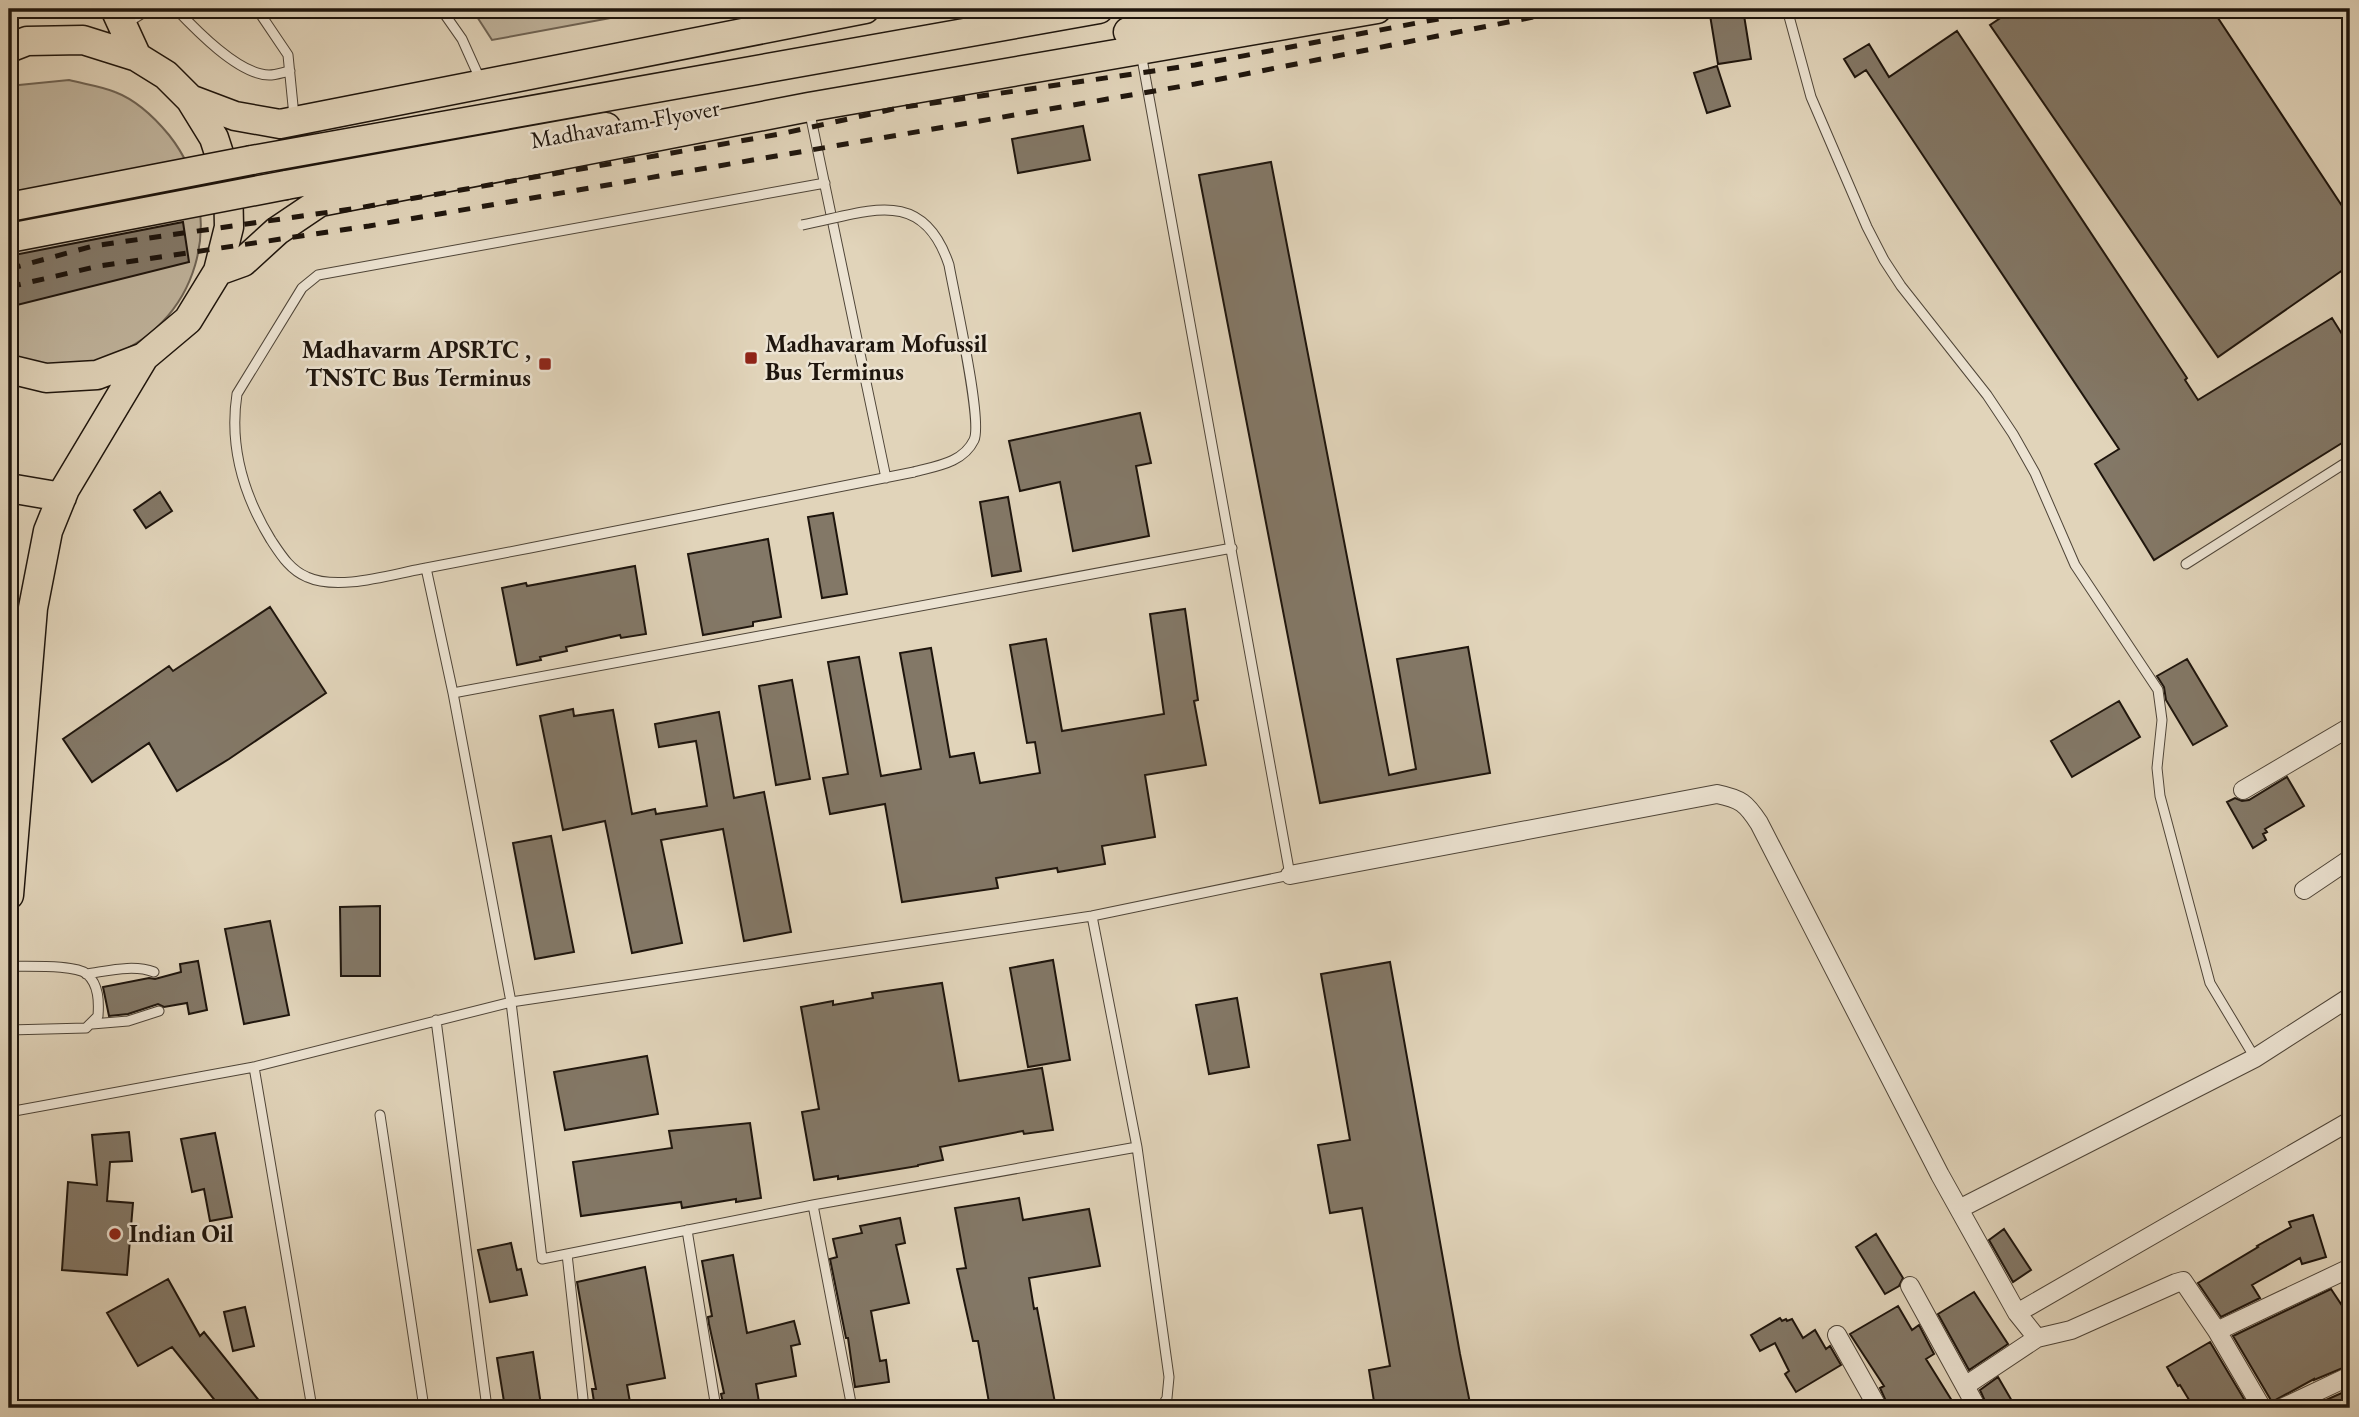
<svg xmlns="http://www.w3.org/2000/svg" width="2359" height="1417" font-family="'EB Garamond',serif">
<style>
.green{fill:#c0b49d;stroke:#6f6455;stroke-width:2}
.building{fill:#837867;stroke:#1e150d;stroke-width:2}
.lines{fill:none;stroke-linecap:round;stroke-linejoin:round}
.lane-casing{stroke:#4f4538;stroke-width:11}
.street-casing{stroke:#4f4538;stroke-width:20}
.primary-casing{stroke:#1e150d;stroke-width:31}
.lane{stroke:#ece3d2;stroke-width:9}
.street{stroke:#ece3d2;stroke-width:18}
.primary{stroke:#e1d4ba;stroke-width:28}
.rail{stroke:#1e150d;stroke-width:5;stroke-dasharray:12 12;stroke-linecap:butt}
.lane-bridge-casing{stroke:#4f4538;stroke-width:11;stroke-linecap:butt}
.primary-bridge-casing{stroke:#1e150d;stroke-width:31;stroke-linecap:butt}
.lane-bridge{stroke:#ece3d2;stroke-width:9}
.primary-bridge{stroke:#e1d4ba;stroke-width:28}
.poi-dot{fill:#8f2418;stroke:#ece3d2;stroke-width:2.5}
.labels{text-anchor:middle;stroke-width:5;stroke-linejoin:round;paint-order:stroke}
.street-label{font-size:24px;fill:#1e150d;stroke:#ece3d2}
.poi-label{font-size:24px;font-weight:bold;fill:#1e150d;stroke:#ece3d2;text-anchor:start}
</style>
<rect width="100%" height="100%" fill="#e1d4ba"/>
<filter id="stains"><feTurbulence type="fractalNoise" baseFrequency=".00286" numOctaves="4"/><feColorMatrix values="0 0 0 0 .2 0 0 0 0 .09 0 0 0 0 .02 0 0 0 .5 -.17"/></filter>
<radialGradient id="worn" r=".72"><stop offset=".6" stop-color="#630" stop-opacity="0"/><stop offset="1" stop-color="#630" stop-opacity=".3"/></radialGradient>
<path class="green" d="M472,9H659L492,40Z
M69,80C84,84 101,86 115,92C136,100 155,118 169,135C231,213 199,329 102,359C81,366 56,370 34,366C26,364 17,360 9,357V90L19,85Z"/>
<path class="building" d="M1709,9H1743L1751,59L1718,64Z
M2014,9H2212L2350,218V265L2218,357L1990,25Z
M1957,31L2187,378L2185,380L2198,400L2332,318L2350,347V438L2154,560L2095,464L2119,449L1866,70L1855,77L1844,59L1869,44L1889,77Z
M1717,66L1730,106L1707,113L1694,73Z
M1083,126L1090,160L1018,173L1012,139Z
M1271,162L1389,775L1416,769L1397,659L1468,647L1490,773L1320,803L1199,175Z
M183,222L189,262L9,307V256Z
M1140,413L1151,463L1136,466L1149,536L1073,551L1060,482L1020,491L1009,441Z
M160,492L172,511L146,528L134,510Z
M1008,497L1021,571L992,576L980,502Z
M833,513L847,594L822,598L808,517Z
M768,539L781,617L753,622V626L703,635L688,554Z
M635,566L646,634L621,638L620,635L566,647L567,651L540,657L541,660L517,665L502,588L526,583L527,586Z
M270,607L326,693L229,759L177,791L149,743L92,782L63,739L169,666L173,671Z
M1185,609L1198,700L1194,701L1206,765L1145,775L1155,837L1102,846L1105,864L1058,872L1057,868L996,878L998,888L902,902L885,804L830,814L823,778L848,774L828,662L859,657L881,776L921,769L900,653L931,648L950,757L974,753L980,783L1040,773L1035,742L1027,743L1010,645L1046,639L1062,731L1164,714L1150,614Z
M2187,659L2227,726L2193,745L2166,700L2164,687L2157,676Z
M792,680L810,779L776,785L759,686Z
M2119,701L2140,737L2072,777L2051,741Z
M573,709L574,716L613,710L632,814L655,809L656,814L707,806L696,741L659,747L655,724L719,712L734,798L764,792L791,932L744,941L723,829L661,840L682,943L632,953L605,821L563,830L540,716Z
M2287,777L2304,806L2265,829L2267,832L2263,834L2266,840L2253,848L2227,802L2235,798L2242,801L2249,800Z
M551,836L574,952L535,959L513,843Z
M380,906V976H341L340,907Z
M270,921L289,1015L244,1024L225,929Z
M1053,960L1070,1060L1028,1067L1010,968Z
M198,961L207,1010L189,1014L187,1003L164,1007L158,1004L128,1014L109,1016L103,987L149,978L155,979L181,972L180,964Z
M1390,962L1460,1354L1471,1408H1375L1369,1370L1390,1366L1362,1208L1330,1213L1318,1145L1350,1140L1321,974Z
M942,983L959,1081L1042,1068L1053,1130L1024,1134L1023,1131L940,1147L943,1160L918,1165V1166L838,1179V1176L814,1180L802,1112L819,1109L801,1007L833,1001V1005L873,998L872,993Z
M1237,998L1249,1067L1209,1074L1196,1005Z
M647,1056L658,1114L565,1130L554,1072Z
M750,1123L761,1198L736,1202V1199L682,1208L681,1202L581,1216L573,1162L672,1148L669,1131Z
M129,1132L132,1161L110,1162L107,1201L133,1203L127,1275L62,1270L68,1182L97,1185L92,1135Z
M215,1133L232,1217L210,1221L204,1189L192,1192L181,1139Z
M1019,1198L1023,1220L1089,1209L1100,1266L1029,1278L1034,1309L1037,1308L1056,1408H990L978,1341H973L957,1269L966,1268L955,1208Z
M2313,1215L2326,1257L2302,1264L2300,1258L2252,1285L2260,1298L2221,1317L2198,1283L2258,1247L2257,1246L2291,1227L2289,1222Z
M900,1218L905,1243L896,1245L909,1303L871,1311L880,1361L886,1360L889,1382L855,1387L848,1338H846L830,1259L837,1257L833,1239L862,1233L860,1226Z
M2004,1229L2031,1270L2013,1282L1989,1240Z
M1876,1234L1903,1278L1899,1286L1885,1294L1856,1247Z
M511,1243L517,1270L521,1269L527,1295L490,1302L478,1250Z
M733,1255L747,1333L794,1321L800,1344L791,1346L796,1376L756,1384L760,1408H724L721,1394L724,1393L709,1324L708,1317L712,1316L702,1261Z
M645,1267L665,1378L627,1385L631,1408H595L592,1389H596L577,1282Z
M168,1279L200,1336L204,1332L265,1408H221L172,1347L138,1366L107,1313Z
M2331,1289L2343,1307L2350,1302V1365L2314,1380V1379L2272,1402L2233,1336Z
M1974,1292L2008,1344L1969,1370L1938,1314Z
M1898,1306L1912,1330L1919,1325L1934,1354L1926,1359L1954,1404L1960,1401L1964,1408H1889L1880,1388L1884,1386L1850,1334Z
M245,1307L254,1346L233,1351L224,1312Z
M1780,1318L1782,1321L1786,1319L1787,1321L1792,1319L1803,1338L1815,1330L1826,1349L1830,1346L1841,1365L1796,1392L1785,1374L1789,1371L1775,1343L1760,1351L1751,1335Z
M2210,1342L2244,1399L2227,1408H2194L2180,1385L2178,1386L2167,1367Z
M533,1352L541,1405L505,1408L497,1358Z
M1998,1377L2012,1401L1999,1408H1988L1980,1390Z
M2346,1391L2350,1398V1408H2331L2326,1400Z"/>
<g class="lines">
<defs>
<path id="lane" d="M176,9C195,29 239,75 269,75C276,75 284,72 290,71
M257,9L288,55L294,116
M441,9L462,39L480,79
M1787,9L1811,97L1867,227L1884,260L1901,286L1987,395L2013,434L2035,473L2075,565L2158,690L2162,720L2157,768L2160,796L2210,983L2255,1058
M127,23L149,9
M809,109L886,478
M825,183L318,275L302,288L237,394C229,446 244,496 271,540C281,555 290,570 307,577C338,591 389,575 421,569C458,562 494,555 530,548C658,523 786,497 914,472
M2186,564L2350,460
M426,568L453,693L511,1002L542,1259L813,1205L1137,1147
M453,693L1232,548
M1092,916L1137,1147L1169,1377L1167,1398L1161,1408
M9,966C26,967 74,964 87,974C99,985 99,1002 98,1016L86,1028L9,1030
M86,974C108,971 133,964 154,972
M436,1020L487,1408
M92,1024L128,1021L159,1011
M254,1067L312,1408
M9,1112L254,1067L511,1002L1092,916L1290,875L1141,53
M380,1115L424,1408
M813,1205L852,1408
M687,1230L716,1408
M567,1254L584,1408"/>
<path id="street" d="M2243,790L2350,727
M1290,875L1717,794C1741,799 1746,803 1759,823L1940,1175L2017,1313L2037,1338L2071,1330L2176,1283L2183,1281L2217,1331L2262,1408
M2304,890L2350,859
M1959,1209L2255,1058L2350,997
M1910,1286L1977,1408
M2017,1313L2350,1121
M2217,1331L2350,1268
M1837,1335L1878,1408
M1965,1386L2037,1338
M2282,1408L2350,1376"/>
<path id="primary" d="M115,9L137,57
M1128,32L1242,9
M9,48L27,41L83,40L137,57L166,75L190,99L214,138L228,181L229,227L218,271L188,320L144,357L97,375L46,378L9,369
M190,99L235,116L280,124L865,9
M252,160L1099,9
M286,185L606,127
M218,271L243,262L277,231L320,202L809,107L1377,9
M9,488L62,497
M9,895L33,608L48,531L65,489L144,357"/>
</defs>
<use href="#lane" class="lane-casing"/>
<use href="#street" class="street-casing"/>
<use href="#primary" class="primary-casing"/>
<use href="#lane" class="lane"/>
<use href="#street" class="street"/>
<use href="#primary" class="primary"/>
<path class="rail" d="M9,269L93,246L358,208L780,134L898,108L1195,65L1491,9
M9,287L99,266L369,226L1195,84L1574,9"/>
<defs>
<path id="lane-bridge" d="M802,225C866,213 922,184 949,265C954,294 983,421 974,440C963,463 936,466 914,472"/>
<path id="primary-bridge" d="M9,207L252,160
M9,238L286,185"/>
</defs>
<use href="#lane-bridge" class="lane-bridge-casing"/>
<use href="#primary-bridge" class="primary-bridge-casing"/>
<use href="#lane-bridge" class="lane-bridge"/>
<use href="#primary-bridge" class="primary-bridge"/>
</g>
<g class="poi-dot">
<rect x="744" y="351" width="14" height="14" rx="3.5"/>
<rect x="538" y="357" width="14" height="14" rx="3.5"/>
<circle cx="115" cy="1234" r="7"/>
</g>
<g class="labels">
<g class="street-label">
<text transform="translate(625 124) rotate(-10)" y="8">Madhavaram Flyover</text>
</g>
<g class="poi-label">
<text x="765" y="352">Madhavaram Mofussil<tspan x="765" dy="28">Bus Terminus</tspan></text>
<text x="531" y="358" text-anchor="end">Madhavarm APSRTC ,<tspan x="531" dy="28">TNSTC Bus Terminus</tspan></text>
<text x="129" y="1242">Indian Oil</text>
</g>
</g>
<rect width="2359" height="1417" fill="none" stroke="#e1d4ba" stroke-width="35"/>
<rect x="10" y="10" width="2338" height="1396" fill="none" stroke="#1e150d" stroke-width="3.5"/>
<rect x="18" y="18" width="2324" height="1382" fill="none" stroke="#1e150d" stroke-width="2"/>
<rect width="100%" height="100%" filter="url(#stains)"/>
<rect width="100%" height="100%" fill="url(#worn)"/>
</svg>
